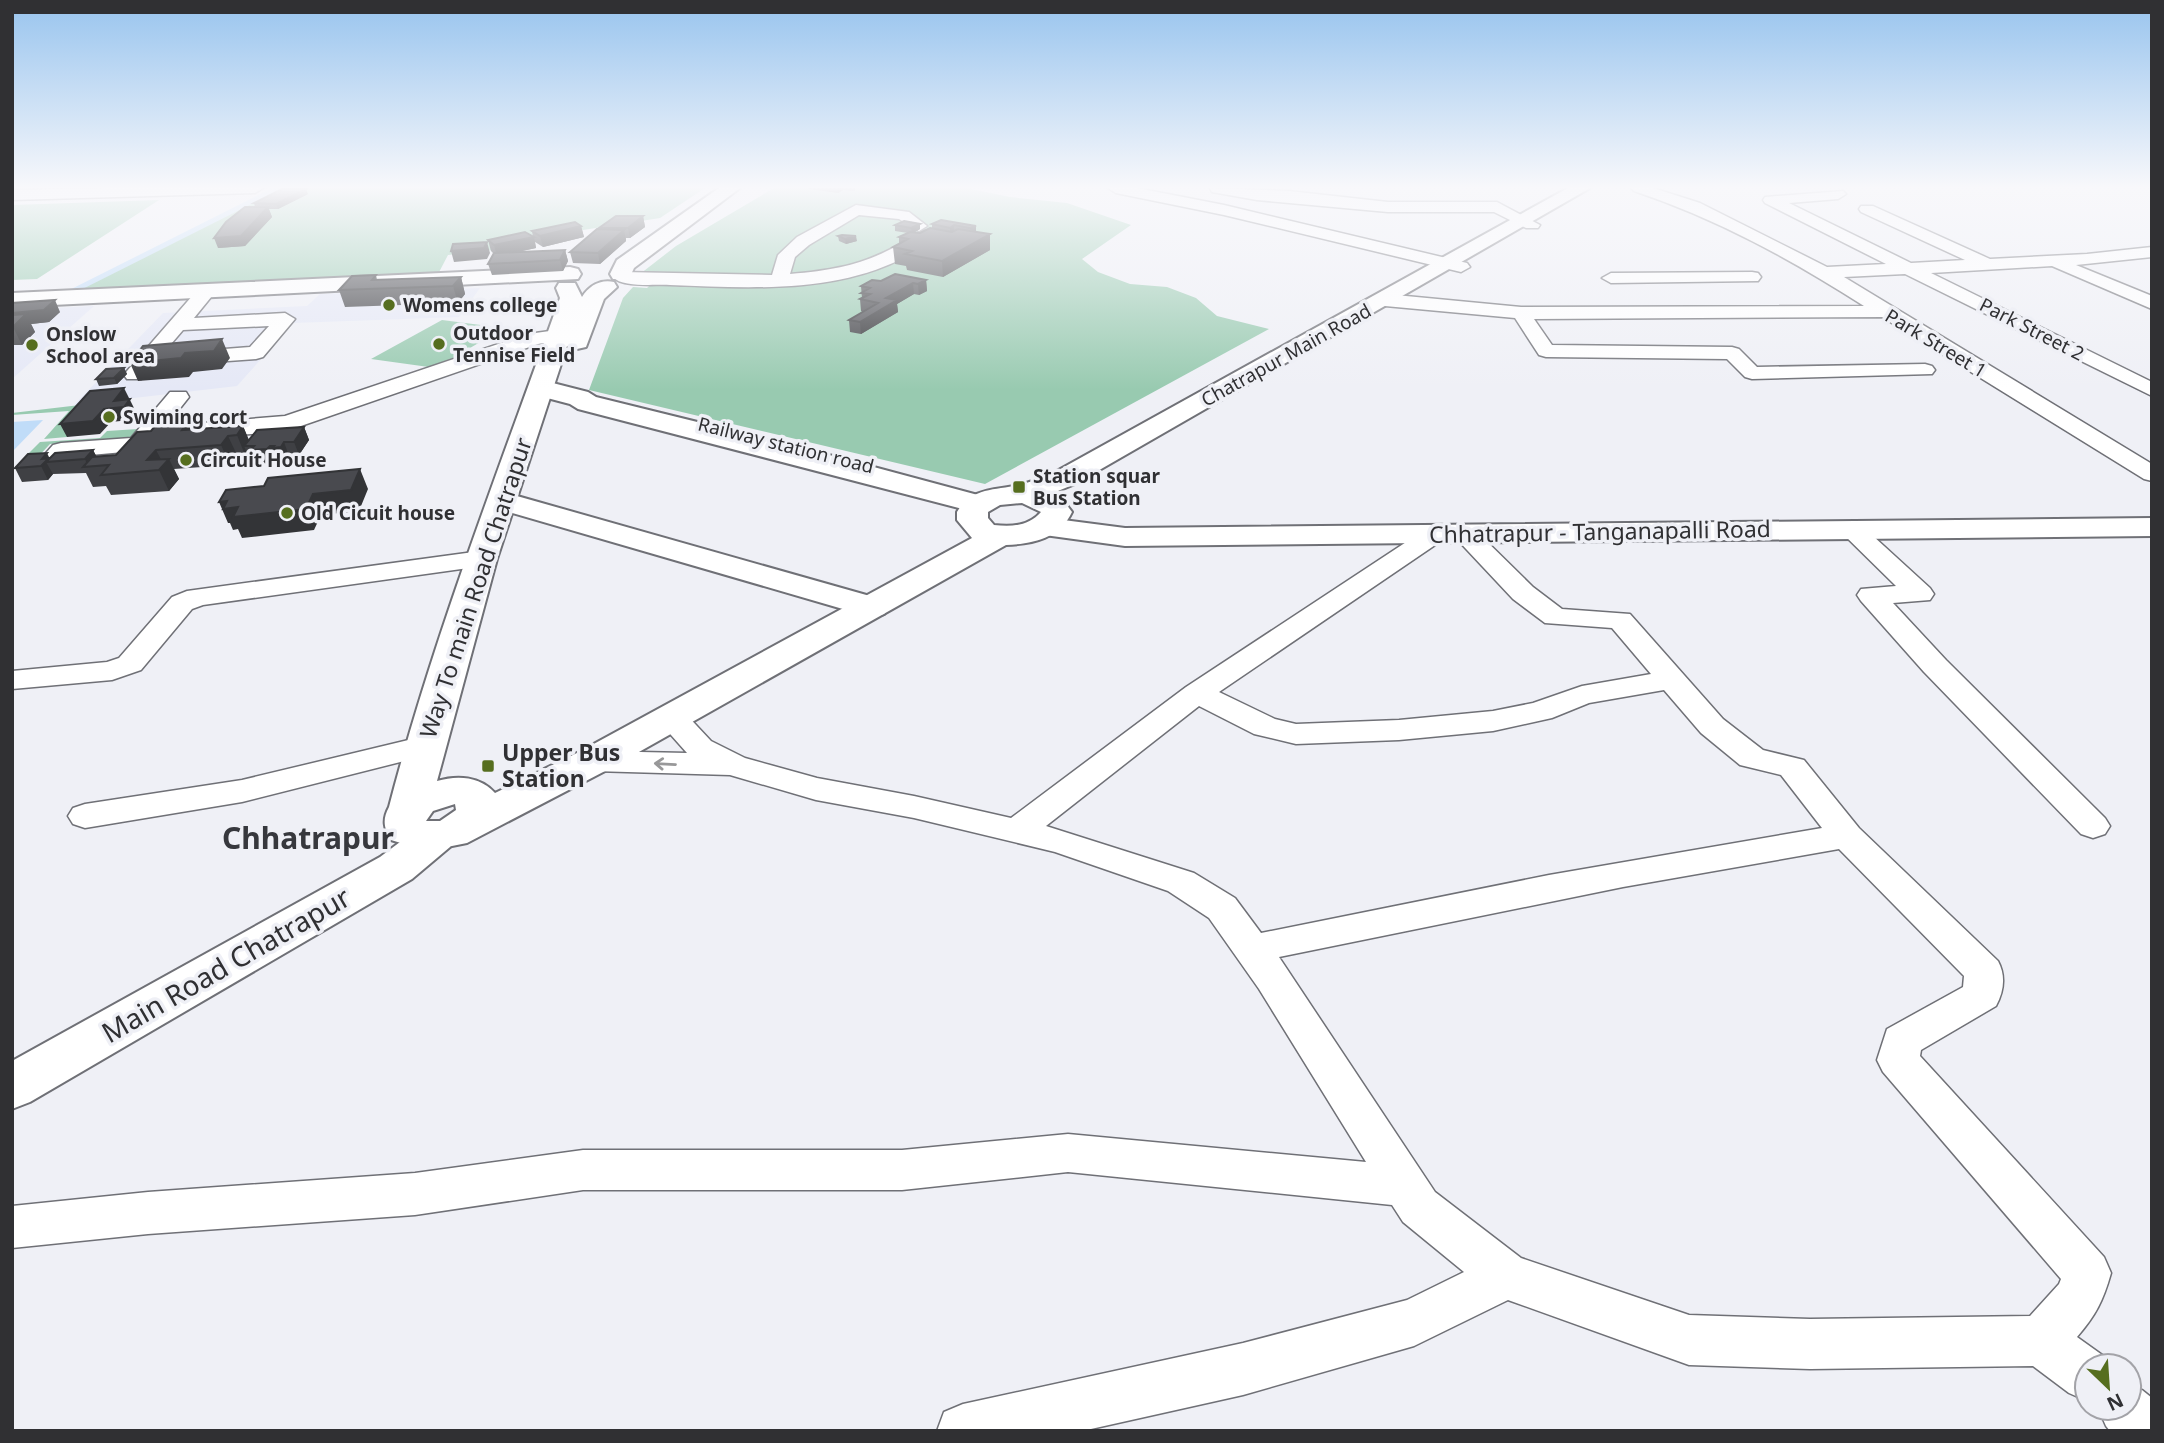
<svg xmlns="http://www.w3.org/2000/svg" width="2164" height="1443" font-family="'Noto Sans',sans-serif">
<style>
.built{fill:#e5e8f6}
.green{fill:#98cab0}
.water{fill:#c0dcf8}
.lines{fill:none;stroke-linecap:round;stroke-linejoin:round}
.stream{stroke:#c0dcf8;stroke-width:5}
.minor-casing{stroke:#6f7076;stroke-width:3}
.tertiary-casing{stroke:#6f7076;stroke-width:4}
.secondary-casing{stroke:#6f7076;stroke-width:4}
.minor{fill:#fff;fill-rule:evenodd}
.tertiary{fill:#fff;fill-rule:evenodd}
.secondary{fill:#fff;fill-rule:evenodd}
.wall{fill:#3f4044}
.shaded-wall{fill:#333437}
.building{fill:#494a4f;stroke:#333437;stroke-width:2}
.oneway{stroke:#989899}
.poi-dot{fill:#566e1f;stroke:#eff0f6;stroke-width:2.5}
.labels{text-anchor:middle;stroke-width:7;stroke-linejoin:round;paint-order:stroke}
.far-poi-label{font-size:19px;font-weight:bold;fill:#303033;stroke:#eff0f6;text-anchor:start}
.far-street-label{font-size:19px;fill:#303033;stroke:#eff0f6}
.street-label{font-size:23px;fill:#303033;stroke:#eff0f6}
.poi-label{font-size:23px;font-weight:bold;fill:#303033;stroke:#eff0f6;text-anchor:start}
.near-street-label{font-size:28px;fill:#303033;stroke:#eff0f6}
.district-label{font-size:30px;font-weight:bold;fill:#37383d;stroke:#eff0f6}
</style>
<rect width="100%" height="100%" fill="#eff0f6"/>
<path class="built" d="M480,288L459,317L293,323L237,386L74,405L163,313L307,306L320,294Z
M94,306L12,379V310Z"/>
<path class="green" d="M283,188H705L660,218L583,230L493,250L448,255L437,276L60,296Z
M774,188H966L1010,197L1067,203L1131,225L1082,259L1098,272L1130,284L1167,287L1196,298L1217,316L1269,329L985,484L589,390L623,298L633,287L647,288L660,276L640,274L676,246Z
M159,200L37,279L12,280V205Z
M442,320L504,328L436,368L371,359Z
M97,403L67,437L44,439L69,411L12,415V413Z
M138,429L129,439L50,444L35,460L21,461L40,442L100,438L107,431Z"/>
<path class="water" d="M43,420L12,452V422Z"/>
<g class="lines">
<path class="stream" d="M73,291L278,188"/>
<defs>
<path id="minor" d="M108,188H263L255,193L12,200V190Z
M1108,188H1137L1224,205L1467,263L1470,267L1461,272L1224,215L1116,193Z
M1210,188L1289,191L1388,202H1497L1540,225L1538,228H1526L1494,212H1388L1257,200L1212,192Z
M1631,188H1653L1700,203L1827,267L1886,264L1765,203L1763,200L1765,197L1843,191L1846,194L1838,199L1789,203L1911,263L1965,260L1861,212L1859,209L1861,206H1873L1990,259L2087,254L2152,247V257L2076,265L2152,296V309L2052,266L1931,273L2152,382V396L1905,274L1844,277L2152,464V481L2144,479L1882,317L1534,319L1552,345L1732,347L1739,349L1757,367L1925,364L1932,366L1935,370L1932,374L1752,379L1745,377L1727,359L1546,357L1539,355L1515,318L1385,306L1376,300L1385,294L1521,307L1864,306C1790,259 1718,219 1634,191Z
M856,205L909,212L927,226L919,231L899,219L859,215L809,245L795,257L790,274C849,269 873,261 924,231L930,230L938,235C933,242 924,246 917,250C846,295 750,288 670,285C655,284 622,288 613,277L622,272L772,275L778,255L797,237Z
M1752,272L1758,273L1761,277L1758,281L1611,283L1602,278L1611,273Z
M207,285L216,291L194,318L285,313L295,319L263,357L256,359L186,364L179,362L176,358L179,354L186,352L250,347L269,326L183,330L141,379H127L124,375L127,371L200,287Z
M557,330L564,332L567,336L564,340L538,344L298,427L270,433L155,440L146,450L68,457C60,466 55,469 43,466L39,461L53,445L61,443L131,438L170,392H186L189,397L166,426L285,416L528,334Z
M1852,522L1861,525L1930,588L1934,594L1930,600L1893,603L1946,660L2105,818L2110,826L2105,834L2093,838L2081,834L1924,672L1861,601L1857,595L1861,589L1896,586L1839,530L1843,525Z
M1435,526L1444,529L1448,534L1444,539L1219,692L1275,719L1296,724L1399,720L1493,711L1533,703L1582,686L1651,674L1612,628L1545,623L1513,599L1452,534L1456,529L1465,526L1474,529L1533,587L1562,609L1630,614L1723,719L1763,750L1804,760L1859,828L1998,961C2006,976 2004,991 1996,1006L1921,1050L1920,1056L2104,1257L2111,1273C2103,1301 2096,1315 2077,1337L2105,1357L2109,1366H2087V1401L2069,1393L2033,1366L1810,1369L1689,1365L1508,1300L1414,1346L1243,1395L1082,1431H937L944,1412L963,1404L1243,1343L1407,1300L1464,1272L1403,1222L1392,1205L1068,1172L902,1190H583L415,1215L148,1234L12,1248V1206L148,1192L415,1173L583,1150H902L1068,1134L1366,1162L1259,989L1209,918L1168,891L1055,852L914,818L816,800L730,775L593,771L581,768L577,761L581,754L593,751L687,753L655,717L660,710L671,707L682,710L711,741L745,758L817,778L914,796L1011,818L1186,687L1426,529ZM1664,690L1701,733L1740,765L1781,775L1822,828L1549,875L1261,933L1235,898L1194,873L1046,826L1199,706L1254,734L1296,744L1399,740L1493,731L1552,718L1589,703ZM1839,849L1964,976L1963,987L1887,1029L1877,1060L1883,1072L2061,1279L2059,1284L2030,1316L1810,1319L1689,1315L1521,1258L1435,1192L1279,957L1623,887Z
M481,551L490,553L494,559L490,565L203,605L192,609L141,670L112,680L12,689V671L107,662L119,658L172,597L187,591Z
M425,736L436,739L441,746L436,753L242,802L85,828L73,824L68,816L73,808L85,804L242,780Z
M2129,1384L2142,1390L2152,1398V1431H2110L2106,1426L2098,1408H2129Z"/>
<path id="tertiary" d="M541,380L588,392L596,397L803,448L989,498L993,504L989,510L978,513L578,409L570,404L532,394L528,388L532,382Z
M503,492L884,600L889,607L884,614L872,617L860,614L492,507L488,501L492,495Z
M1048,518L1125,528L2152,518V536L1125,546L1037,534L1032,527L1037,520Z
M435,822L450,827L456,837L450,847L412,879L30,1102L12,1109V1061L380,857L420,827Z"/>
<path id="secondary" d="M719,188H740L634,268L629,279H613L610,274L617,260Z
M1568,188H1590L1075,484L1053,493L1060,496L1072,512C1060,538 1033,544 1006,545L607,770L467,843L427,851L391,840C384,828 382,820 389,807C434,634 500,467 560,298L556,288L559,283H575L582,297C589,286 600,279 614,282L617,287L604,299L586,347L577,349L567,346L497,559L437,781C457,775 480,776 495,793L579,752L972,538L957,520V512C972,486 997,491 1022,484C1033,482 1044,476 1055,472ZM1022,503L1041,512C1029,526 1012,527 994,525L988,518V512L1000,505ZM455,804L456,810L440,821H426L433,811Z
M570,267L578,269L581,274L578,279L12,307V293Z"/>
</defs>
<use href="#minor" class="minor-casing"/>
<use href="#tertiary" class="tertiary-casing"/>
<use href="#secondary" class="secondary-casing"/>
<use href="#minor" class="minor"/>
<use href="#tertiary" class="tertiary"/>
<use href="#secondary" class="secondary"/>
</g>
<path class="wall" d="M809,188H865H855V191L843,190L838,193L809,189Z
M308,194L278,209H269L272,217L245,246L218,248L255,207L254,203Z
M643,216L645,227L630,238H626V241L600,264L573,263L570,252L599,229V228Z
M932,224L976,226V231L975,232L990,250L943,277L907,270L906,266L895,264L893,247L899,244V237L908,233L895,231V225L920,229L914,232L920,233L932,228Z
M581,226L584,237L543,247L535,242L536,248L518,252L565,250L568,261L563,271L492,275L488,264L494,254L491,251L488,240L533,237L532,231Z
M838,236L857,241L846,244L839,241Z
M376,275L377,280L461,277L465,294L458,303L345,307L339,290Z
M926,280L927,291L919,295L914,294L897,304L898,312L861,334L850,332L849,320L863,312L861,311L860,299L862,298L861,286L881,281Z
M12,303L60,312L49,322L31,324L35,332L22,345H12Z
M124,368L127,374L117,384L99,386L96,379Z
M243,426L249,440L304,427L309,440L299,455L289,456L286,460L277,462L275,459L273,463L256,464L254,460H250L247,453L245,455H237L230,465L174,469L179,479L169,491L111,495L106,486L93,487L86,473L53,474L48,480L22,482L15,468L50,458L93,450L96,456L116,455L198,429Z"/>
<path class="shaded-wall" d="M837,188H843V190L838,193Z
M306,189L308,194L278,209L276,204Z
M268,207L272,217L245,246L218,248L214,238Z
M643,216L645,227L630,238L628,228Z
M920,224V229L912,234L911,228Z
M954,225V231L950,233V228Z
M581,226L584,237L543,247L540,236Z
M976,226V231L971,234L970,228Z
M624,230L626,241L600,264L598,253Z
M990,234V250L943,277L942,261Z
M856,236L857,241L846,244L845,239Z
M534,237L536,248L497,256L494,245Z
M487,242L490,253L487,259L454,262L451,251Z
M565,250L568,261L563,271L560,260Z
M461,277L465,294L458,303L453,286Z
M926,280L927,291L919,295L918,284Z
M913,283L914,294L897,304L898,312L861,334L860,322L886,298Z
M55,300L60,312L49,322L31,324L35,332L22,345L12,325V313Z
M222,339L230,358L222,369L193,372L189,377L138,381L130,363L185,353Z
M124,368L127,374L117,384L114,378Z
M124,388L136,412L130,420L111,422L100,434L67,437L60,424L114,401Z
M192,416L201,436L182,430Z
M243,426L251,446H244L247,453L245,455L237,435Z
M304,427L309,440L299,455L294,442Z
M228,436L237,455L230,465L221,445Z
M284,442L289,456L286,460L277,462L272,448Z
M270,446L275,459L273,463L267,449Z
M93,450L100,463L88,467L85,459Z
M156,450L164,465L169,459L179,479L169,491L159,470L147,460Z
M47,453L51,461L46,462L53,474L48,480L41,466L42,459Z
M360,469L368,489L359,511L321,515L314,530L242,538L238,529L233,530L230,523H228L219,502L313,494Z"/>
<path class="building" d="M284,188L306,189L276,204L254,203Z
M245,207H268L241,236L214,238L226,222Z
M616,216H643L628,228H599Z
M941,220L976,226L970,228L954,225L950,228L932,224Z
M904,221L920,224L911,228L895,225Z
M575,222L581,226L540,236L532,231Z
M930,228L952,232L958,229L990,234L942,261L905,254L912,251L893,247L908,239L899,237L910,232L920,233Z
M597,229L624,230L598,253L570,252Z
M525,232L534,237L494,245L488,240Z
M842,235L856,236L845,239L838,236Z
M487,242L484,248L451,251L453,244Z
M565,250L560,260L488,264L494,253Z
M895,274L926,280L918,284L913,283L886,298L897,300L860,322L849,320L878,303L860,299L870,294L861,293L870,288L861,286L872,280L881,281Z
M376,275L372,280L461,277L453,286L339,290L352,276Z
M55,300L44,310L12,313V303Z
M26,314L13,327H12V315Z
M222,339L214,351L185,353L181,358L130,363L143,346Z
M124,368L114,378L96,379L106,369Z
M124,388L114,401L130,399L124,407L104,409L93,421L60,424L90,391Z
M192,416L182,430L243,426L237,435L228,436L221,445L156,450L147,460L169,459L159,470L101,475L109,465L83,467L92,457L116,455L137,432L151,431L162,418Z
M304,427L294,442H284L281,447L272,448L274,446H270L267,449L250,450L254,446H244L257,430Z
M93,450L85,459L46,462L55,453Z
M47,453L42,459L49,458L41,466L15,468L28,454Z
M360,469L351,490L313,494L306,509L233,517L238,507L223,509L227,501L219,502L226,490L264,486L268,478Z"/>
<defs><path id="oneway-shaft" d="M-6 0H5M1.5-3L5.5 0L1.5 3" fill="none" stroke-width="1.6" stroke-linecap="round" stroke-linejoin="round" transform="scale(1.75)"/></defs>
<use class="oneway" href="#oneway-shaft" transform="translate(665 764) rotate(-177)"/>
<linearGradient id="sky" x2="0" y2="1"><stop stop-color="#98c4ee"/><stop offset="0.48" stop-color="#f8f8fb"/><stop offset="1" stop-color="#f8f8fb" stop-opacity="0"/></linearGradient>
<rect width="2164" height="390" fill="url(#sky)"/>
<g class="poi-dot">
<circle cx="389" cy="305" r="7"/>
<circle cx="439" cy="344" r="7"/>
<circle cx="32" cy="345" r="7"/>
<circle cx="109" cy="417" r="7"/>
<circle cx="186" cy="460" r="7"/>
<rect x="1012" y="480" width="14" height="14" rx="3.5"/>
<circle cx="287" cy="513" r="7"/>
<rect x="481" y="759" width="14" height="14" rx="3.5"/>
</g>
<g class="labels">
<g class="far-poi-label">
<text x="403" y="312">Womens college</text>
<text x="453" y="340">Outdoor<tspan x="453" dy="22">Tennise Field</tspan></text>
<text x="46" y="341">Onslow<tspan x="46" dy="22">School area</tspan></text>
<text x="123" y="424">Swiming cort</text>
<text x="200" y="467">Circuit House</text>
<text x="1033" y="483">Station squar<tspan x="1033" dy="22">Bus Station</tspan></text>
<text x="301" y="520">Old Cicuit house</text>
</g>
<g class="far-street-label">
<text transform="translate(2032 329) rotate(27)" y="7">Park Street 2</text>
<text transform="translate(1936 343) rotate(31)" y="7">Park Street 1</text>
<text transform="translate(1286 355) rotate(-29)" y="7">Chatrapur Main Road</text>
<text transform="translate(786 445) rotate(14)" y="7">Railway station road</text>
</g>
<g class="street-label">
<text transform="translate(1600 532) rotate(-1)" y="8">Chhatrapur - Tanganapalli Road</text>
<text transform="translate(476 588) rotate(-72)" y="8">Way To main Road Chatrapur</text>
</g>
<g class="poi-label">
<text x="502" y="761">Upper Bus<tspan x="502" dy="26">Station</tspan></text>
</g>
<g class="near-street-label">
<text transform="translate(226 965) rotate(-30)" y="10">Main Road Chatrapur</text>
</g>
<g class="district-label">
<text x="308" y="849">Chhatrapur</text>
</g>
</g>
<rect width="2164" height="1443" fill="none" stroke="#303033" stroke-width="28"/>
<g transform="translate(2108 1387) rotate(155)"><circle r="33" fill="#eff0f6" stroke="#a3a3a8" stroke-width="2"/>
<path d="M0-5L12 26L0 18L-12 26Z" fill="#566e1f"/>
<text y="-10" font-size="19" font-weight="bold" text-anchor="middle" fill="#303033">N</text>
</g>
</svg>
